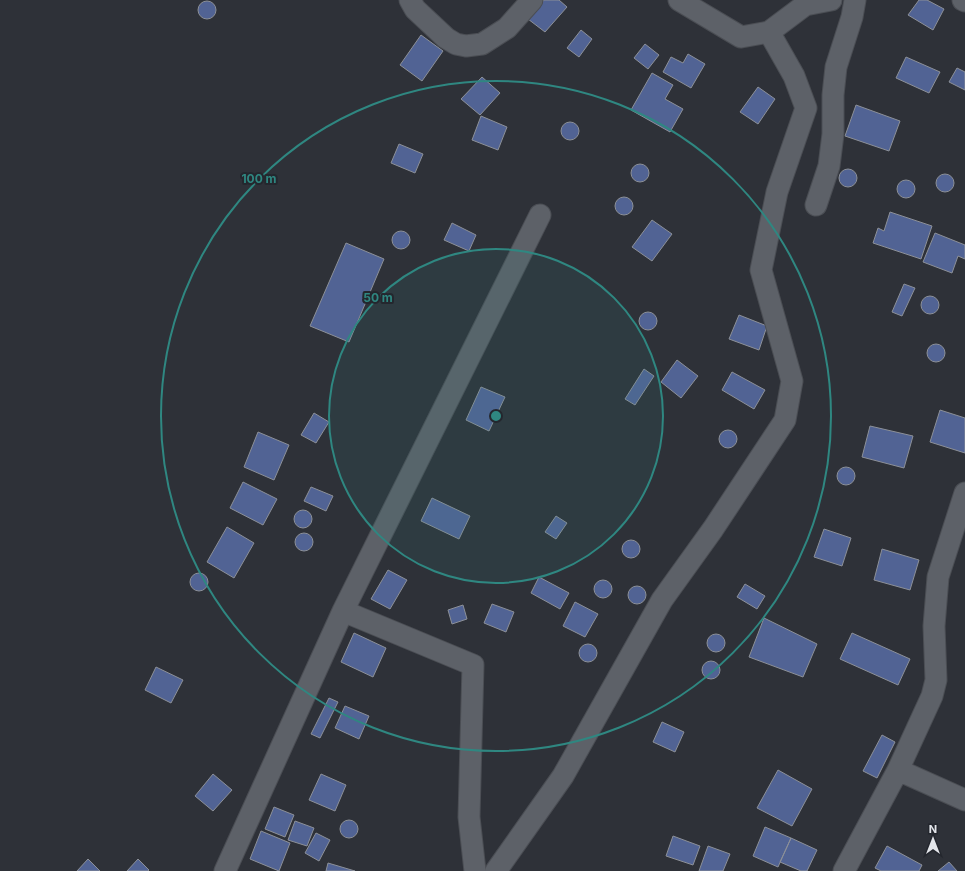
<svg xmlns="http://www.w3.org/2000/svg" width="965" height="871" font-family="Inter,sans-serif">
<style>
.building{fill:#516394;stroke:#8c9098}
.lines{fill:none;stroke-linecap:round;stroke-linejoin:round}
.street-casing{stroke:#4b4e54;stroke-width:23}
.street{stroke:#5d6168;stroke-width:21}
.ring{fill:none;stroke:#2f8781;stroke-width:2}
.centre{fill:#2f8781;stroke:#24272e;stroke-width:2}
.ring-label{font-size:12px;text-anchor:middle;font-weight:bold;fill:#2f8781;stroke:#24272e;stroke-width:4;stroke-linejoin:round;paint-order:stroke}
</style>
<rect width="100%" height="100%" fill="#2e3138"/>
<path class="building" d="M544,0H559L567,7L545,32L528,19Z
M919,0H927L944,9L933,30L908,15Z
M198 10a9 9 0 1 1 18 0a9 9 0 1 1-18 0Z
M581,30L592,39L579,57L567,48Z
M421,35L443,51L422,81L400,65Z
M645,44L659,55L648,69L634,58Z
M688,54L705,64L691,88L663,72L671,57L683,63Z
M906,57L940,72L929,93L896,78Z
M957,68L965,72V90L949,82Z
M652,73L673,85L665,99L683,109L670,132L631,110Z
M482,77L500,93L480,115L461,99Z
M758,87L775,99L758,124L740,112Z
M856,105L900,121L889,151L845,136Z
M481,116L507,127L498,150L472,140Z
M561 131a9 9 0 1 1 18 0a9 9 0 1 1-18 0Z
M399,144L423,154L415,173L391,163Z
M631 173a9 9 0 1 1 18 0a9 9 0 1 1-18 0Z
M839 178a9 9 0 1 1 18 0a9 9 0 1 1-18 0Z
M936 183a9 9 0 1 1 18 0a9 9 0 1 1-18 0Z
M897 189a9 9 0 1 1 18 0a9 9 0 1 1-18 0Z
M615 206a9 9 0 1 1 18 0a9 9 0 1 1-18 0Z
M890,212L932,226L921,259L873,243L878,228L884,231Z
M652,220L672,234L652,261L632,247Z
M452,223L476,235L469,251L444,240Z
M392 240a9 9 0 1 1 18 0a9 9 0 1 1-18 0Z
M935,233L965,245V259L958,256L952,273L923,262Z
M346,243L384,259L349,342L310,326Z
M904,284L915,288L902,316L892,312Z
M921 305a9 9 0 1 1 18 0a9 9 0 1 1-18 0Z
M639 321a9 9 0 1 1 18 0a9 9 0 1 1-18 0Z
M739,315L767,326L759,350L729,339Z
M927 353a9 9 0 1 1 18 0a9 9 0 1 1-18 0Z
M677,360L698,376L681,398L661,382Z
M644,369L654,376L635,405L625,399Z
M732,372L765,390L754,409L722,390Z
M481,387L505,397L489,431L466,420Z
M940,410L965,418V453L930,442Z
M314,413L329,422L316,443L301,435Z
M870,426L913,436L904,468L862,457Z
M719 439a9 9 0 1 1 18 0a9 9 0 1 1-18 0Z
M258,432L289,445L274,480L244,467Z
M837 476a9 9 0 1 1 18 0a9 9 0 1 1-18 0Z
M243,482L277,499L263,525L230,508Z
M311,487L333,496L326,511L304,501Z
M432,498L470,516L459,539L421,521Z
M294 519a9 9 0 1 1 18 0a9 9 0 1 1-18 0Z
M556,516L567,523L556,539L545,532Z
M227,527L254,543L234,578L207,562Z
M824,529L851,538L842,566L814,557Z
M295 542a9 9 0 1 1 18 0a9 9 0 1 1-18 0Z
M622 549a9 9 0 1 1 18 0a9 9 0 1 1-18 0Z
M882,549L919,560L910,590L874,580Z
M388,570L407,580L390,609L371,599Z
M190 582a9 9 0 1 1 18 0a9 9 0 1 1-18 0Z
M539,577L569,593L560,609L531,593Z
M594 589a9 9 0 1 1 18 0a9 9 0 1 1-18 0Z
M745,584L765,596L757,609L737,597Z
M628 595a9 9 0 1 1 18 0a9 9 0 1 1-18 0Z
M575,602L598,614L585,637L563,626Z
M492,604L514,612L506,632L484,623Z
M463,605L467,619L452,624L448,610Z
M764,618L817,644L803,677L749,657Z
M354,633L386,648L373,677L341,662Z
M852,633L910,659L898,685L840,659Z
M707 643a9 9 0 1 1 18 0a9 9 0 1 1-18 0Z
M579 653a9 9 0 1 1 18 0a9 9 0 1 1-18 0Z
M702 670a9 9 0 1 1 18 0a9 9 0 1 1-18 0Z
M156,667L183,680L171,703L145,690Z
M329,698L338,702L320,738L311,734Z
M345,706L369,716L359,739L335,728Z
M662,722L684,732L675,752L653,742Z
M882,735L895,742L877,778L863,771Z
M778,770L812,789L792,826L757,808Z
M213,774L232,790L213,811L195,796Z
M321,774L346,785L335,811L309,800Z
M274,807L294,815L285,837L265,829Z
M340 829a9 9 0 1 1 18 0a9 9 0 1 1-18 0Z
M295,821L314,828L307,846L288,840Z
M765,827L791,838L778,867L753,856Z
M261,831L290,843L279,871L250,859Z
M316,833L330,840L319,861L305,853Z
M673,836L700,846L693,865L666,856Z
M791,838L817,850L807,871H801L780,862Z
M708,846L730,854L723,871H699Z
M887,846L922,865L919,871H881L875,868Z
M88,859L100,871H77Z
M138,859L149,870L148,871H127Z
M949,862L957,871H938Z
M328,863L355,871H326Z"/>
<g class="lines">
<defs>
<path id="street" d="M410,0L415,9L446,38L456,44L466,46L482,44L507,28L532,0
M679,0L741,37L769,32L805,5L831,0
M963,0L965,1
M816,205L829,166L833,134V95L836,67L852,17L855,0
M343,611L473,665L469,817L475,871
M898,770L965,800
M225,871L343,611L540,215
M496,871L563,776L662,600L713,529L785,420L792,381L761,270L777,192L806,108L794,76L769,32
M844,871L898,770L932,696L936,680L934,626L938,577L965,493"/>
</defs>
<use href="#street" class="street-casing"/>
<use href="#street" class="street"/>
</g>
<circle cx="496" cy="416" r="167" fill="#2f8781" fill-opacity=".12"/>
<g class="ring">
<circle cx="496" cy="416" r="167"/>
<circle cx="496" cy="416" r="335"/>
</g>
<circle cx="496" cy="416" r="6" class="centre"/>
<g class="ring-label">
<text x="259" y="183">100 m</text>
<text x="378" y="302">50 m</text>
</g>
<g transform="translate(933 839)" stroke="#24272e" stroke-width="3" paint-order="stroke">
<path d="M0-3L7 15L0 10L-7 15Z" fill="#e3e5ea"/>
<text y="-6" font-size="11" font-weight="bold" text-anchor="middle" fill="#e3e5ea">N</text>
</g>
</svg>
